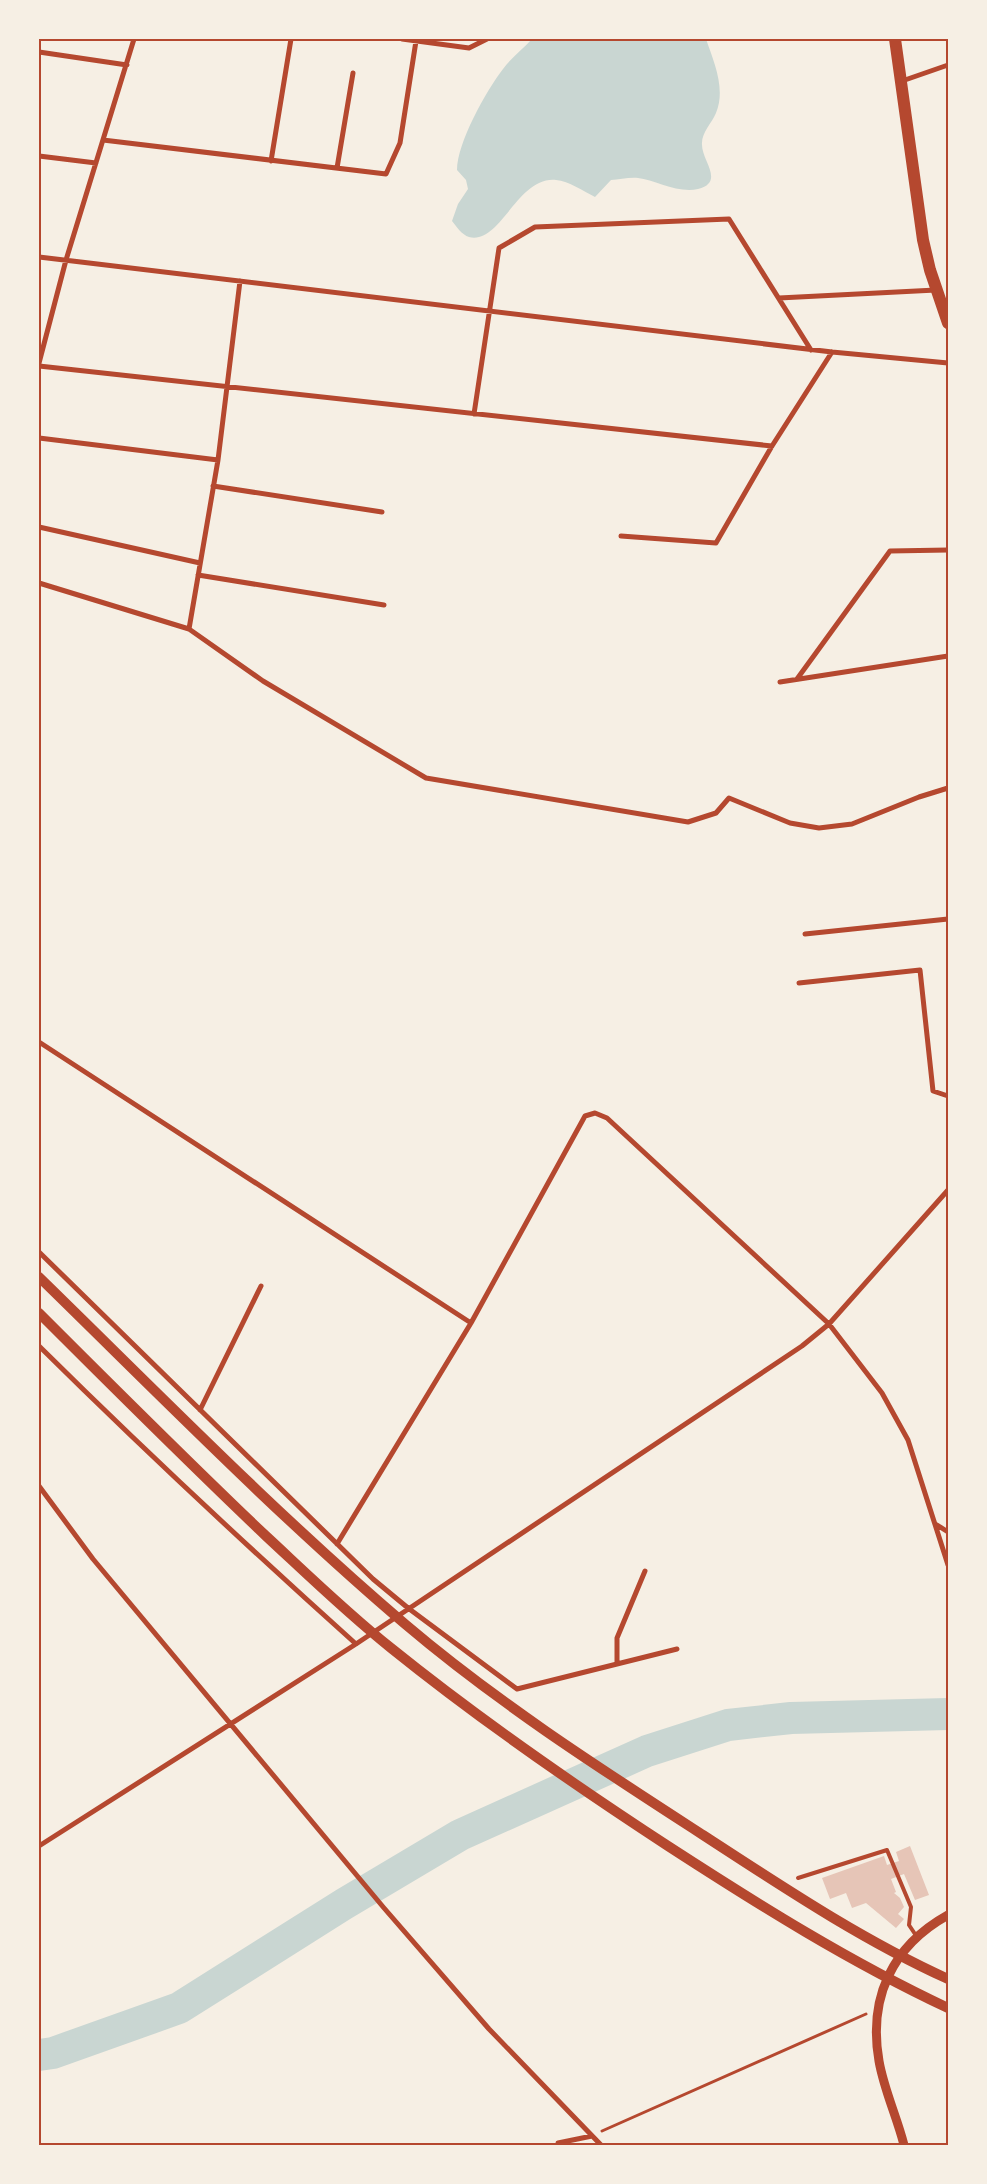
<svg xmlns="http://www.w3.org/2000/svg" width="987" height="2184" font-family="'Work Sans',sans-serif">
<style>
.water{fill:#c9d6d2}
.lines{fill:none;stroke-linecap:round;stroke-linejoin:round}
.river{stroke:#c9d6d2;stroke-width:32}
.building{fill:#e6c5b7}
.path{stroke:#b5482f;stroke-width:3}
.service{stroke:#b5482f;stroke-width:4}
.minor{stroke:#b5482f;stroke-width:5}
.tertiary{stroke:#b5482f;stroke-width:9}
.secondary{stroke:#b5482f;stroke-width:10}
.primary{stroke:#b5482f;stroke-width:12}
.neatline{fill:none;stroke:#b5482f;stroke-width:2}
</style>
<rect width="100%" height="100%" fill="#f6efe4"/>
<path class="water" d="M532,39H706C714,62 726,89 716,113C712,123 701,133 702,145C702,161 725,182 698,189C679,194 655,180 638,178C629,177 619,180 611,180L595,197C583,191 569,181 556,180C517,176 501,245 469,237C462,235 456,226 452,221L458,204L468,189L466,180L457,170C457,143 486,91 503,69C511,58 523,49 532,39Z"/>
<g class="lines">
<path class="river" d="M39,2055L53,2053L179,2008L344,1904L460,1835L647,1751L728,1725L791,1718L948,1714"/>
</g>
<path class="building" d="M910,1846L929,1895L915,1900L904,1874L891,1879L896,1892L894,1893L900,1898L904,1907L898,1914L904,1919L896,1928L866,1903L852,1908L846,1893L830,1899L822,1878L884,1856L887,1865L899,1861L896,1852Z"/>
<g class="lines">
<path class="path" d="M602,2131L866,2014"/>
<path class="service" d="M798,1878L887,1850L911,1907L909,1925L917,1937"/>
<path class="minor" d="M402,39L469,48L487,39
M39,52L127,65
M902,81L948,65
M103,140L386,174L400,143L416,41
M39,156L96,163
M271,161L291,39
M337,168L353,73
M39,257L832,352L948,363
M779,298L936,290
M39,363L66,260L134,39
M39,366L772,446
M474,414L499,248L535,227L729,219L811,350
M39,438L218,460
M213,486L382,512
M39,527L200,563
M621,536L716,543L772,446L832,352
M198,575L384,605
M39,583L189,629L263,681L426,778L688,822L716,813L729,798L790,823L819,828L852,824L919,797L948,788
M189,629L218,460L240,281
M797,679L890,551L948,550
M780,682L948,656
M805,934L948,919
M799,983L920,970L933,1091L948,1096
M39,1042L471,1323
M39,1252L373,1579L408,1608L517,1689L677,1649
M39,1346C142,1448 248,1547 356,1644L39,1846
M200,1410L261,1286
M39,1486L93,1559L384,1908L489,2029L601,2145
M937,1525L948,1532
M337,1544L471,1323L585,1116L595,1113L607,1118L829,1324L882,1393L908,1440L948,1565
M356,1644L802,1346L829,1324L948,1190
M617,1664V1638L645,1571
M558,2145V2143L592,2136"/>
<path class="tertiary" d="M904,2145C897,2117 884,2090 879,2061C868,1998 892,1946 948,1915"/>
<path class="secondary" d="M39,1277C159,1394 277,1515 405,1624C498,1703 601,1769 703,1835C783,1887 862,1940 948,1979
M39,1313C114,1388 189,1463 266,1536C307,1574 347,1613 391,1648C479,1719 573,1784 668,1846C759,1905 850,1962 948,2008"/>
<path class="primary" d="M895,39L923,240L930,270L948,323"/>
</g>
<rect width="987" height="2184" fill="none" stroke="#f6efe4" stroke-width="80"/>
<rect x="40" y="40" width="907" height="2104" class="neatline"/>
</svg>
